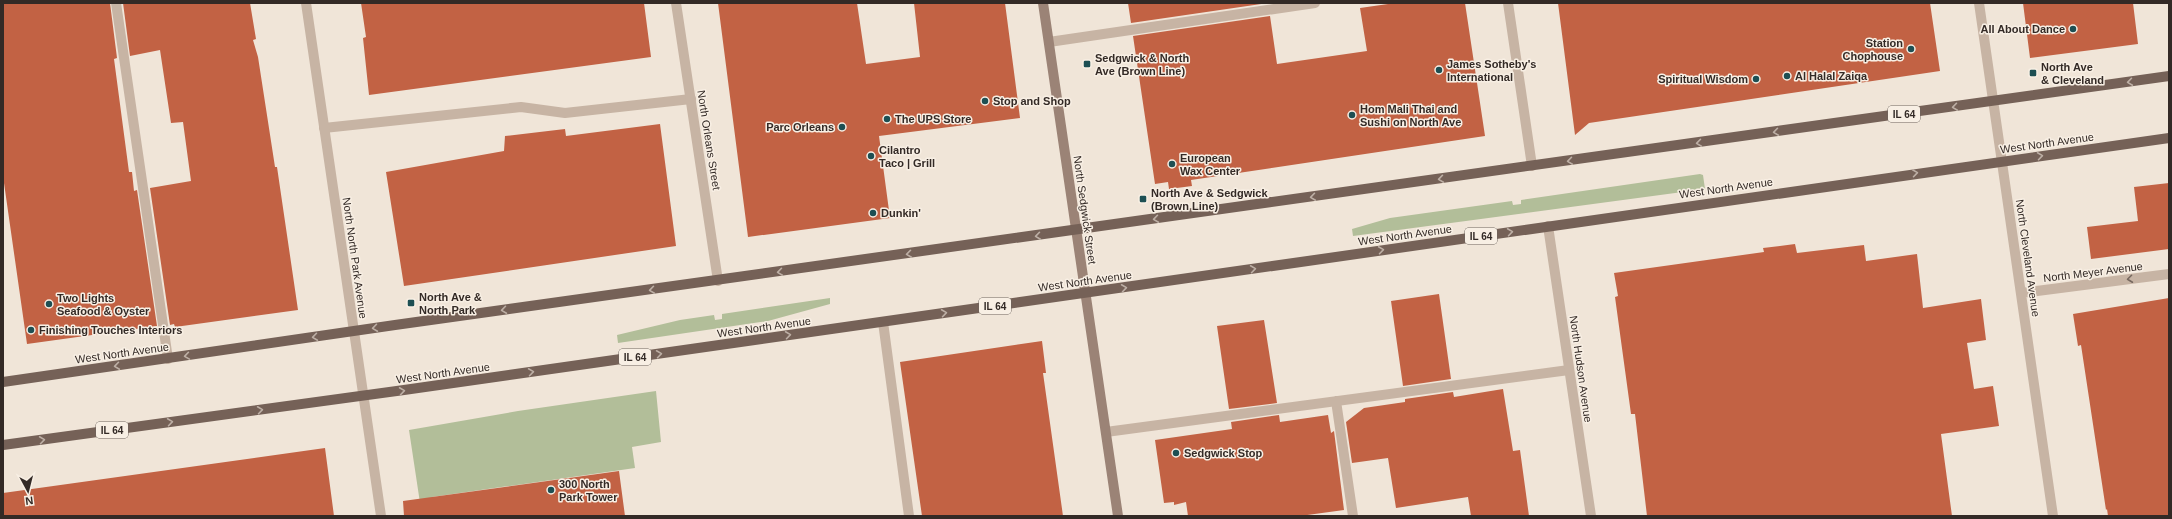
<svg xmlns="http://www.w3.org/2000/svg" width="2172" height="519" font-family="Helvetica,sans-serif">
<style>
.green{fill:#b2be99}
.building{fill:#c26244}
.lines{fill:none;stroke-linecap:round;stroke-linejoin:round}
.lane{stroke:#c7b4a4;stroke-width:10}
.street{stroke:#c7b4a4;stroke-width:10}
.secondary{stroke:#9b8376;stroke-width:10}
.primary{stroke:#756157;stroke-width:10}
.oneway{stroke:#bdafa5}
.oneway2{stroke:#76685f}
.poi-dot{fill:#1d4f53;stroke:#f8efe4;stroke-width:1.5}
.labels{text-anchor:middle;stroke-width:3;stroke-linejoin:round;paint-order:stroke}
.shield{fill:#f8efe4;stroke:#6e655f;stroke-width:1}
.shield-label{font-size:10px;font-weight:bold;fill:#332a26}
.poi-label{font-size:11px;font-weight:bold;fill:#332a26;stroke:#f8efe4;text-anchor:start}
.street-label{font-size:11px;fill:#332a26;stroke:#f8efe4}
</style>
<rect width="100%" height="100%" fill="#f0e5d8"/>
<path class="green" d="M1700,174L1703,175L1705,189L1353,236L1352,229L1390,218L1512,201L1513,205L1521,204V200Z
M830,298V304L768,321L618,343L617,335L680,320L714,315L715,320L722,319V314Z
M656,391L661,442L632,447L635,468L432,497L422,516L409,430L518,411Z"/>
<path class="building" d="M3,3H110L117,58L114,59L129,172H132L134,191L137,190L157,326L27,344L3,176Z
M123,3H250L256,39L253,40L258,57L275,167H277L298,310L175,327L174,324L170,325L150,188L191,181L183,122L171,123L160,50L130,56Z
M361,3H644L651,57L369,95L363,38L366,37Z
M718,3H857L866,64L920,57L914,3H1005L1020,118L879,136L890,218L748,237Z
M1128,3H1268L1131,23Z
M1395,3H1465L1485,136L1191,180L1192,186L1169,189L1168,182L1155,184L1133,36L1270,16L1277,64L1367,51L1360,8Z
M1558,3H1930L1940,71L1589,123L1575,135Z
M2023,3H2133L2138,44L2030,58Z
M660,124L676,246L404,286L386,172L504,151L505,136L565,129L566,136Z
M2169,183V249L2091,259L2087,227L2138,221L2134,187Z
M1795,244L1797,253L1864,245L1866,261L1917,254L1923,308L1981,299L1986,340L1967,343L1974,389L1993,386L1999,426L1941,434L1952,516H1647L1635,414H1631L1615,297L1618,296L1614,273L1764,252L1763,248Z
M1439,294L1451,379L1403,386L1391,301Z
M2169,298V516H2108L2107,509L2106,510L2081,345L2078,346L2073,314Z
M1264,320L1277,403L1229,409L1217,326Z
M1042,341L1046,373H1043L1063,516H922L900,362Z
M1503,389L1513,451L1520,450L1529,516H1471L1468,497L1396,508L1388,458L1352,463L1346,422L1364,408L1405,402V399L1453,392L1454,397Z
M1279,415L1280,422L1328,415L1331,433L1334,431L1344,510L1300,516H1188L1186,502L1174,505V502L1164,503L1155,440L1232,429L1231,422Z
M325,448L334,516H3V493Z
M619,471L625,516H404L403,501Z"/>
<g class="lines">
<path class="lane" d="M116,3L168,359
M1049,42L1315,3
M324,128L521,107L565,113L691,99
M883,322L909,516
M1336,401L1353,516
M1106,432L1569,370"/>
<path class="street" d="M306,3L381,516
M676,3L718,281
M1508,3L1532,166
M1979,3L2053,516
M1548,226L1591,516
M2021,293L2169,274"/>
<path class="secondary" d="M1043,3L1118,516"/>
<path class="primary" d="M3,382L395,325L2169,76
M3,445L404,390L2169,138"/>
</g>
<defs><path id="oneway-chevron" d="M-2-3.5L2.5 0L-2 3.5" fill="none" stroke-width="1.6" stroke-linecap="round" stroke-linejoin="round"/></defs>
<g class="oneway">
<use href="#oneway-chevron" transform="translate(2130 82) rotate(172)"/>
<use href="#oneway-chevron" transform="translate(1955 107) rotate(172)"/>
<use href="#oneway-chevron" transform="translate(1776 132) rotate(172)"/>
<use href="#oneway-chevron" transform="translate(1699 143) rotate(172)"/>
<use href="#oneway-chevron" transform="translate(2040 156) rotate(-8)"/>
<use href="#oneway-chevron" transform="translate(1570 161) rotate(172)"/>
<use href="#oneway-chevron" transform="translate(1915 173) rotate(-8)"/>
<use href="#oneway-chevron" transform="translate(1441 179) rotate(172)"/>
<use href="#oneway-chevron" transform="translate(1313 197) rotate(172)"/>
<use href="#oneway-chevron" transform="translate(1156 219) rotate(172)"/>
<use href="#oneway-chevron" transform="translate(1510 232) rotate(-8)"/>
<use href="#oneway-chevron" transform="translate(1038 236) rotate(172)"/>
<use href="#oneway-chevron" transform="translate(1381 250) rotate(-8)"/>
<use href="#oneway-chevron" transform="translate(909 254) rotate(172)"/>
<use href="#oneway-chevron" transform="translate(1253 269) rotate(-8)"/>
<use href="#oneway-chevron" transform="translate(780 272) rotate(172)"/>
<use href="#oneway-chevron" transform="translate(1124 288) rotate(-8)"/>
<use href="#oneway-chevron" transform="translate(652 290) rotate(172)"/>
<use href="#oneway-chevron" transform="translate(504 310) rotate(172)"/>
<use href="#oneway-chevron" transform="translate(944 313) rotate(-8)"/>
<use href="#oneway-chevron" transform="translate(375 328) rotate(172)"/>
<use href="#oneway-chevron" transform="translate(788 335) rotate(-8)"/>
<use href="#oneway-chevron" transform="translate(315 337) rotate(172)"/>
<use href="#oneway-chevron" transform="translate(659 354) rotate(-8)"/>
<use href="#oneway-chevron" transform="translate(187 356) rotate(171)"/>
<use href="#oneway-chevron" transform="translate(117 366) rotate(172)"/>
<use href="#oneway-chevron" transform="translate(531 372) rotate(-8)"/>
<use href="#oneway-chevron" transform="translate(402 391) rotate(-8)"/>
<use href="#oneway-chevron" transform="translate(260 410) rotate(-8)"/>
<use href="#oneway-chevron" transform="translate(170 422) rotate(-8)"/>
<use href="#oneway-chevron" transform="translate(42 440) rotate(-8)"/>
</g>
<use class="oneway2" href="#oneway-chevron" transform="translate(2130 279) rotate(173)"/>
<g class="poi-dot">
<circle cx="2073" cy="29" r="4"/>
<circle cx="1911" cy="49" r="4"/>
<rect x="1083" y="60" width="8" height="8" rx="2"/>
<circle cx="1439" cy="70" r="4"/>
<rect x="2029" y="69" width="8" height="8" rx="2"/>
<circle cx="1787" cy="76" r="4"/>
<circle cx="1756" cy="79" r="4"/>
<circle cx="985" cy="101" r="4"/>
<circle cx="1352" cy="115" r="4"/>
<circle cx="887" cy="119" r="4"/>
<circle cx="842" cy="127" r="4"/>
<circle cx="871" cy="156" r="4"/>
<circle cx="1172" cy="164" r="4"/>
<rect x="1139" y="195" width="8" height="8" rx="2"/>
<circle cx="873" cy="213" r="4"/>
<rect x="407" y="299" width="8" height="8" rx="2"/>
<circle cx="49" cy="304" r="4"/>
<circle cx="31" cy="330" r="4"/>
<circle cx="1176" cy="453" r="4"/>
<circle cx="551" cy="490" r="4"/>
</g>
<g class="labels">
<g class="shield">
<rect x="1888" y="106" width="32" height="16" rx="3"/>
<rect x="1465" y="228" width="32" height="16" rx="3"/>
<rect x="979" y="298" width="32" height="16" rx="3"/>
<rect x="619" y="349" width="32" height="16" rx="3"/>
<rect x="96" y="422" width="32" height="16" rx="3"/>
</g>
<g class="shield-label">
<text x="1904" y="118">IL 64</text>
<text x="1481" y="240">IL 64</text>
<text x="995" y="310">IL 64</text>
<text x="635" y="361">IL 64</text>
<text x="112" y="434">IL 64</text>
</g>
<g class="poi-label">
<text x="2065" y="33" text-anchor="end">All About Dance</text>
<text x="1903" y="47" text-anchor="end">Station<tspan x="1903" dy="13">Chophouse</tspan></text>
<text x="1095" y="62">Sedgwick &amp; North<tspan x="1095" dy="13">Ave (Brown Line)</tspan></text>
<text x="1447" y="68">James Sotheby's<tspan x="1447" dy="13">International</tspan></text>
<text x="2041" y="71">North Ave<tspan x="2041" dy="13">&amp; Cleveland</tspan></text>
<text x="1795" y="80">Al Halal Zaiqa</text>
<text x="1748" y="83" text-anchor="end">Spiritual Wisdom</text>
<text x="993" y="105">Stop and Shop</text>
<text x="1360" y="113">Hom Mali Thai and<tspan x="1360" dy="13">Sushi on North Ave</tspan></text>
<text x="895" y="123">The UPS Store</text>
<text x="834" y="131" text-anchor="end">Parc Orleans</text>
<text x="879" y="154">Cilantro<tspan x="879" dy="13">Taco | Grill</tspan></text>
<text x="1180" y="162">European<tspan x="1180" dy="13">Wax Center</tspan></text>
<text x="1151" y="197">North Ave &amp; Sedgwick<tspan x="1151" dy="13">(Brown Line)</tspan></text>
<text x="881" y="217">Dunkin'</text>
<text x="419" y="301">North Ave &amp;<tspan x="419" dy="13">North Park</tspan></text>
<text x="57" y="302">Two Lights<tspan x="57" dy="13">Seafood &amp; Oyster</tspan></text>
<text x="39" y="334">Finishing Touches Interiors</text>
<text x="1184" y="457">Sedgwick Stop</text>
<text x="559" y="488">300 North<tspan x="559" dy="13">Park Tower</tspan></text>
</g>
<g class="street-label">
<text transform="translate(709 140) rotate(81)" y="4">North Orleans Street</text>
<text transform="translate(2047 143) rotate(-8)" y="4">West North Avenue</text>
<text transform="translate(1726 188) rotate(-8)" y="4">West North Avenue</text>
<text transform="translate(1085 210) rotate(82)" y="4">North Sedgwick Street</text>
<text transform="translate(1405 235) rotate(-8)" y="4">West North Avenue</text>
<text transform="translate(355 258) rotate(82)" y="4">North North Park Avenue</text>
<text transform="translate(2028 258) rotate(82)" y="4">North Cleveland Avenue</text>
<text transform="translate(2093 272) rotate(-7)" y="4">North Meyer Avenue</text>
<text transform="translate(1085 281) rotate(-8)" y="4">West North Avenue</text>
<text transform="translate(764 327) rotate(-8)" y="4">West North Avenue</text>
<text transform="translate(122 353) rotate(-8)" y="4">West North Avenue</text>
<text transform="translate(1581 369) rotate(82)" y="4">North Hudson Avenue</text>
<text transform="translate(443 373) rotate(-8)" y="4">West North Avenue</text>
</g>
</g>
<rect width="2172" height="519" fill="none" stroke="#332a26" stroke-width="8"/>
<g transform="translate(28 491) rotate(173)" stroke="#f8efe4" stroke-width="3" paint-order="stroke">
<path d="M0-3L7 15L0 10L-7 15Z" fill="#332a26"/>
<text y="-6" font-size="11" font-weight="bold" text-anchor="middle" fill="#332a26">N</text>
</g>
</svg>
